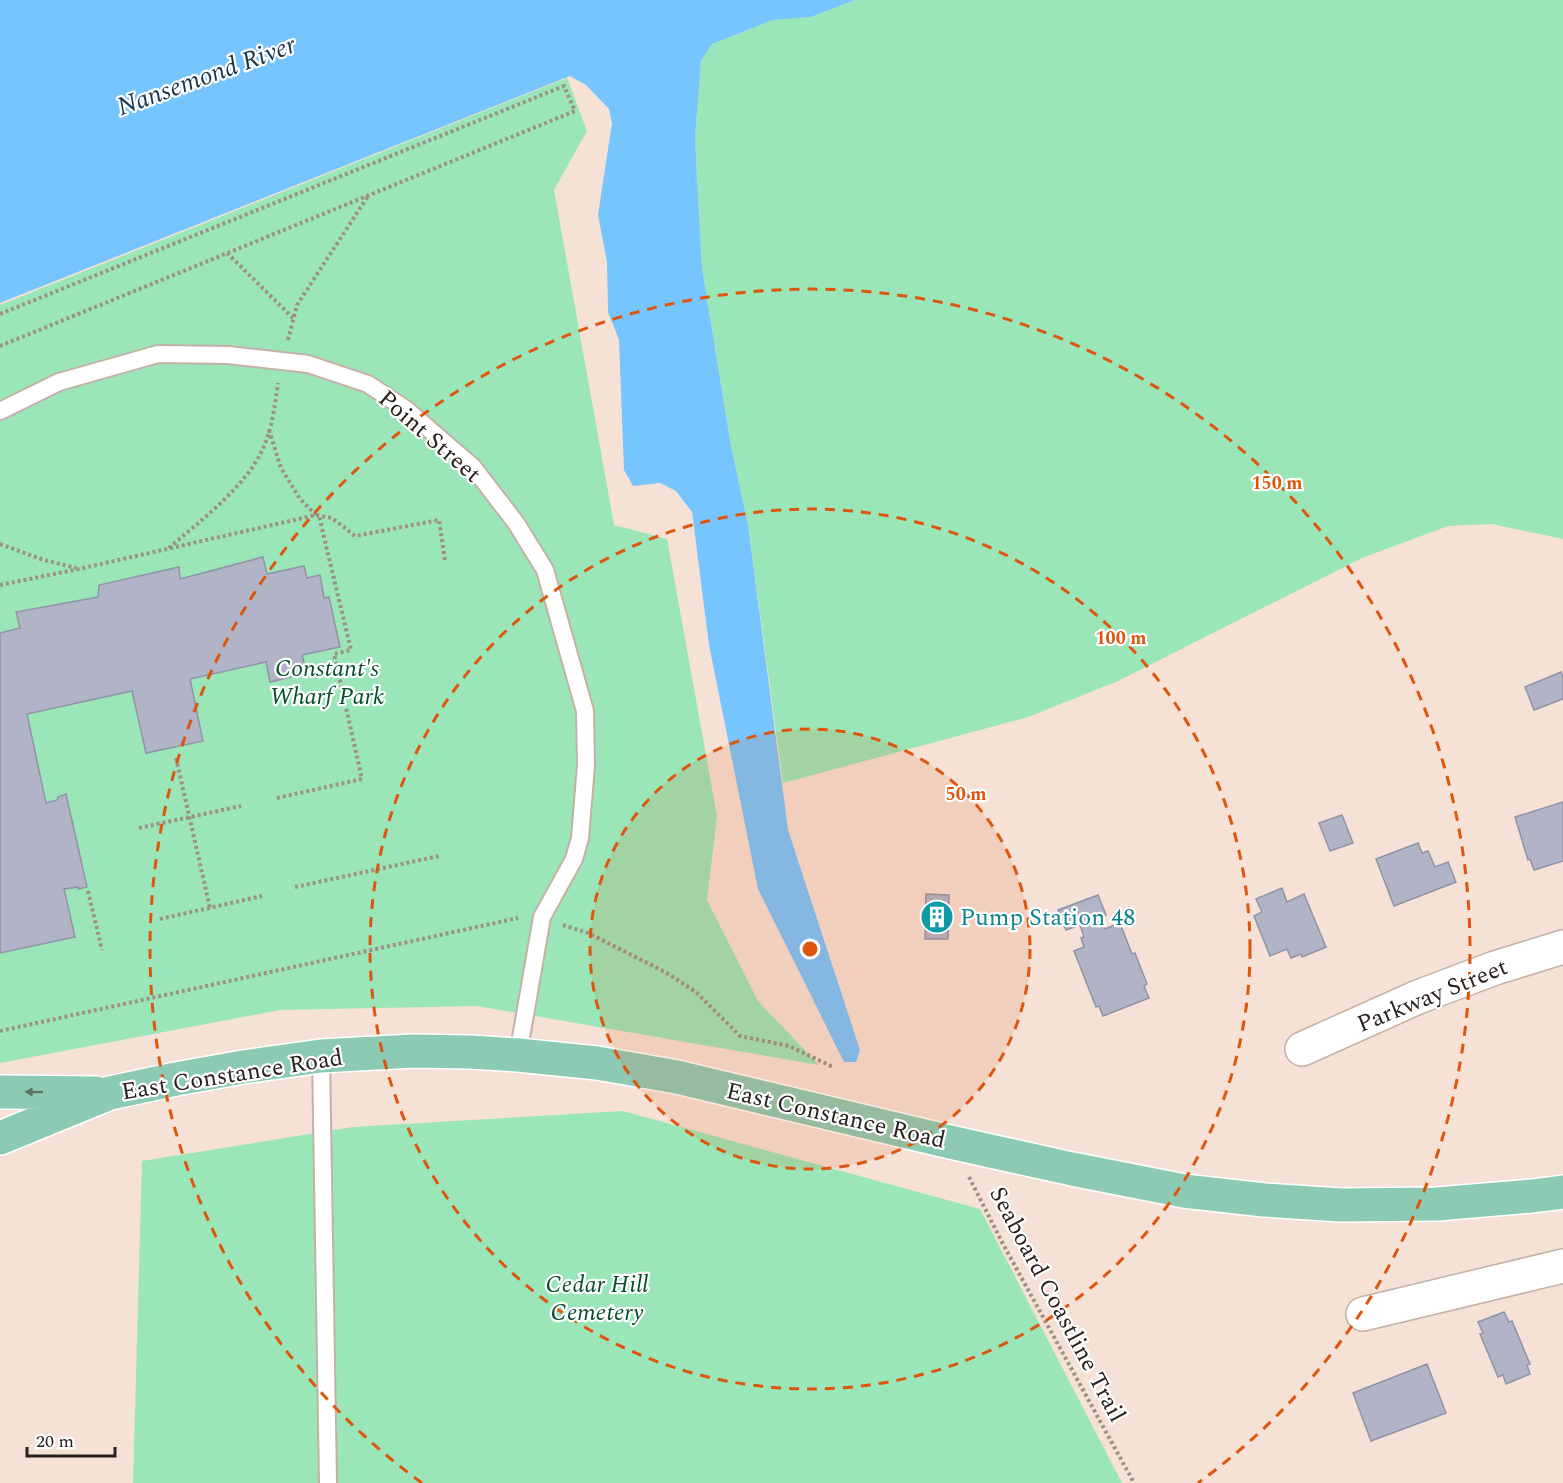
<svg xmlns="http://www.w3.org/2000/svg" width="1563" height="1483" font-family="Spectral,serif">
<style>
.green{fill:#9ae6b8}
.water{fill:#77c5fe}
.building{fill:#b1b3c7;stroke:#9193a6;stroke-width:1.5}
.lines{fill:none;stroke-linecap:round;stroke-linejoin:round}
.service-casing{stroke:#c4b1a5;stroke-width:20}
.minor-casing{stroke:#c4b1a5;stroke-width:36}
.primary-casing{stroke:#fff;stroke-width:36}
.path{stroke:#9f9087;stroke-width:4;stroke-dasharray:3 3;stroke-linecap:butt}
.service{stroke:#fff;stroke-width:16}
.minor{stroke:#fff;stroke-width:33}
.primary{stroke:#8ccab3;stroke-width:33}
.oneway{fill:#5a7668}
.ring{fill:none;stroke:#de560d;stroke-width:3;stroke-dasharray:10 8}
.labels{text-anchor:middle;stroke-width:4.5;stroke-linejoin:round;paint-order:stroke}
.street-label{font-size:24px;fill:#29211d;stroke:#fff}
.park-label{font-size:24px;font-style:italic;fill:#064d2d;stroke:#fff}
.culture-label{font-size:24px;fill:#0d838f;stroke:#fff;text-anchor:start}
.water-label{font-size:26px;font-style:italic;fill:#16374f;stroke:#fff}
.centre{fill:#de560d;stroke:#fff;stroke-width:3}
.ring-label{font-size:18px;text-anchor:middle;font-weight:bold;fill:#de560d;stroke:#fff;stroke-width:4.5;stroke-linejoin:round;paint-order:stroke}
</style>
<rect width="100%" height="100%" fill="#f5e1d5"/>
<path class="green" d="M855,0H1563V539L1492,524L1448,526L1362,558L1118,681L1028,717L783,783L748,525L731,446L702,268L695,139L701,61L712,44L773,20L811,17Z
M567,78L587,131L554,190L614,525L667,539L717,816L707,900L758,1001L819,1065L477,1006L280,1010L0,1063V305Z
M623,1111L980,1209L1122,1483H133L142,1161L353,1127Z"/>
<path class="water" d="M0,0H855L811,17L773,20L712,44L701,61L695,139L702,268L731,446L748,525L788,830L860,1050L856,1062H844L758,889L709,645L692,512L676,491L660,483L633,486L624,470L619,340L608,312L607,262L598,215L612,123L609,109L586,85L570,76L0,303Z"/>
<path class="building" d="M263,557L267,574L304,566L307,578L320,575L324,598L329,597L340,647L302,655L307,673L270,682L266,662L190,679L203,741L146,753L132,691L27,714L46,803L57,800L58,797L66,794L87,887L78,889V887L64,889L75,937L0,953V633L20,628L16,612L98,597L99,585L179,567L180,579Z
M1561,672L1563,676V699L1534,710L1525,687Z
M1563,802V861L1534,870L1530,859L1528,860L1515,817Z
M1342,815L1353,843L1330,851L1319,823Z
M1418,843L1422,853L1428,851L1435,867L1448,862L1456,882L1394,906L1376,859Z
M1282,888L1287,902L1304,894L1326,947L1302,957L1301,954L1291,958L1287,949L1270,956L1254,916L1262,912L1256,899Z
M926,894L949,895L948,939H925Z
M1098,895L1106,915L1100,917L1105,929L1120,923L1132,954L1135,953L1147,984L1144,986L1149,998L1103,1016L1099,1006L1096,1007L1074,951L1084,947L1081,938L1084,937L1080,925L1066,930L1058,910Z
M1504,1312L1509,1322L1512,1321L1530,1364L1527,1365L1530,1374L1506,1384L1503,1375L1498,1377L1480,1334L1483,1333L1478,1322Z
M1427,1364L1446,1413L1371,1441L1353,1393Z"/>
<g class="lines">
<defs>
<path id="service" d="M0,411L59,382L158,354L228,355L308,364L368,384L407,410L473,467L516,523L545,570L585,711L586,765L580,838L574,859L542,917L518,1055
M321,1056L328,1483"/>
<path id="minor" d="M1302,1049L1418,997L1495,968L1563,947
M1363,1314L1563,1266"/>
<path id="primary" d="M0,1092L96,1093
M0,1138L110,1093L176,1079L243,1067L321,1056L413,1051L470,1052L518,1055L597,1063L677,1077L950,1142L1072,1169L1184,1191L1264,1200L1341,1205L1437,1204L1532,1196L1563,1192"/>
</defs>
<use href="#service" class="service-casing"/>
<use href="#minor" class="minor-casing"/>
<use href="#primary" class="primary-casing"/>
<path class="path" d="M227,253L293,318
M0,314L564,86L575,111L0,346
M288,340L297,305L368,196
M269,430L281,468L300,499L316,515
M0,544L41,559L76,568
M169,548C200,521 244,488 262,451C272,430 275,405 278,383
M0,585L79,569L316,515L332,518L355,536L439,520L445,560
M176,758L210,908
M277,798L362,779L334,654L351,650L319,516
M139,828L241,806
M295,887L439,856
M88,891L102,950
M160,919L262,896
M563,925L588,933L665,972L696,992L740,1036L789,1046L833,1067
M0,1031L518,918
M969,1177L1003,1244L1134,1483"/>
<use href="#service" class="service"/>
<use href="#minor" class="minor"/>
<use href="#primary" class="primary"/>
</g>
<defs><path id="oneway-solid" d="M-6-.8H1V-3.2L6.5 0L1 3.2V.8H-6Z" transform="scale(1.5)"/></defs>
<use class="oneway" href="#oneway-solid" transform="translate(34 1092) rotate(-179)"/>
<circle cx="810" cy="949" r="220" fill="#de560d" fill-opacity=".12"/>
<g class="ring">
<circle cx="810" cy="949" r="220"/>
<circle cx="810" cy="949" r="440"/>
<path d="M422 1483A660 660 0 1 1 1198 1483"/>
</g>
<defs>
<symbol id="building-disc" viewBox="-11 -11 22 22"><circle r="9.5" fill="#0f9aa8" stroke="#fff"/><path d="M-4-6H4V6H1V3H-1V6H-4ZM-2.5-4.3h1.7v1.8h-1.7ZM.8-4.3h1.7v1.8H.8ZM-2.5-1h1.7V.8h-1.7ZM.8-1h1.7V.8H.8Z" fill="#fff"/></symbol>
</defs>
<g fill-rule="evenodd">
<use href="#building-disc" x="918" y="898" width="38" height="38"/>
</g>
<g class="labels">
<g class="street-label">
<text transform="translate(430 436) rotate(41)" y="8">Point Street</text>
<text transform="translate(1432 995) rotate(-22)" y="8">Parkway Street</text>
<text transform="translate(232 1074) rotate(-9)" y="8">East Constance Road</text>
<text transform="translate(836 1115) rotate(13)" y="8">East Constance Road</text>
<text transform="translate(1058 1304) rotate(62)" y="8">Seaboard Coastline Trail</text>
</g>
<g class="park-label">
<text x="327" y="676">Constant's<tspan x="327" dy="28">Wharf Park</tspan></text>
<text x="597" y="1292">Cedar Hill<tspan x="597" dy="28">Cemetery</tspan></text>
</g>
<g class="culture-label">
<text x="960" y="925">Pump Station 48</text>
</g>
<g class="water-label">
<text transform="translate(206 75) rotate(-20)" y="9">Nansemond River</text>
</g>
</g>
<circle cx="810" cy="949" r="9" class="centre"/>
<g class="ring-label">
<text x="1277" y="489">150 m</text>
<text x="1121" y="644">100 m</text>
<text x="966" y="800">50 m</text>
</g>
<path d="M27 1447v9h88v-9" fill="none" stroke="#29211d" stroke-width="3"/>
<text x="36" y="1447" font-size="18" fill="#29211d" stroke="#ffffff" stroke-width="4.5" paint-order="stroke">20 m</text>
</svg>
